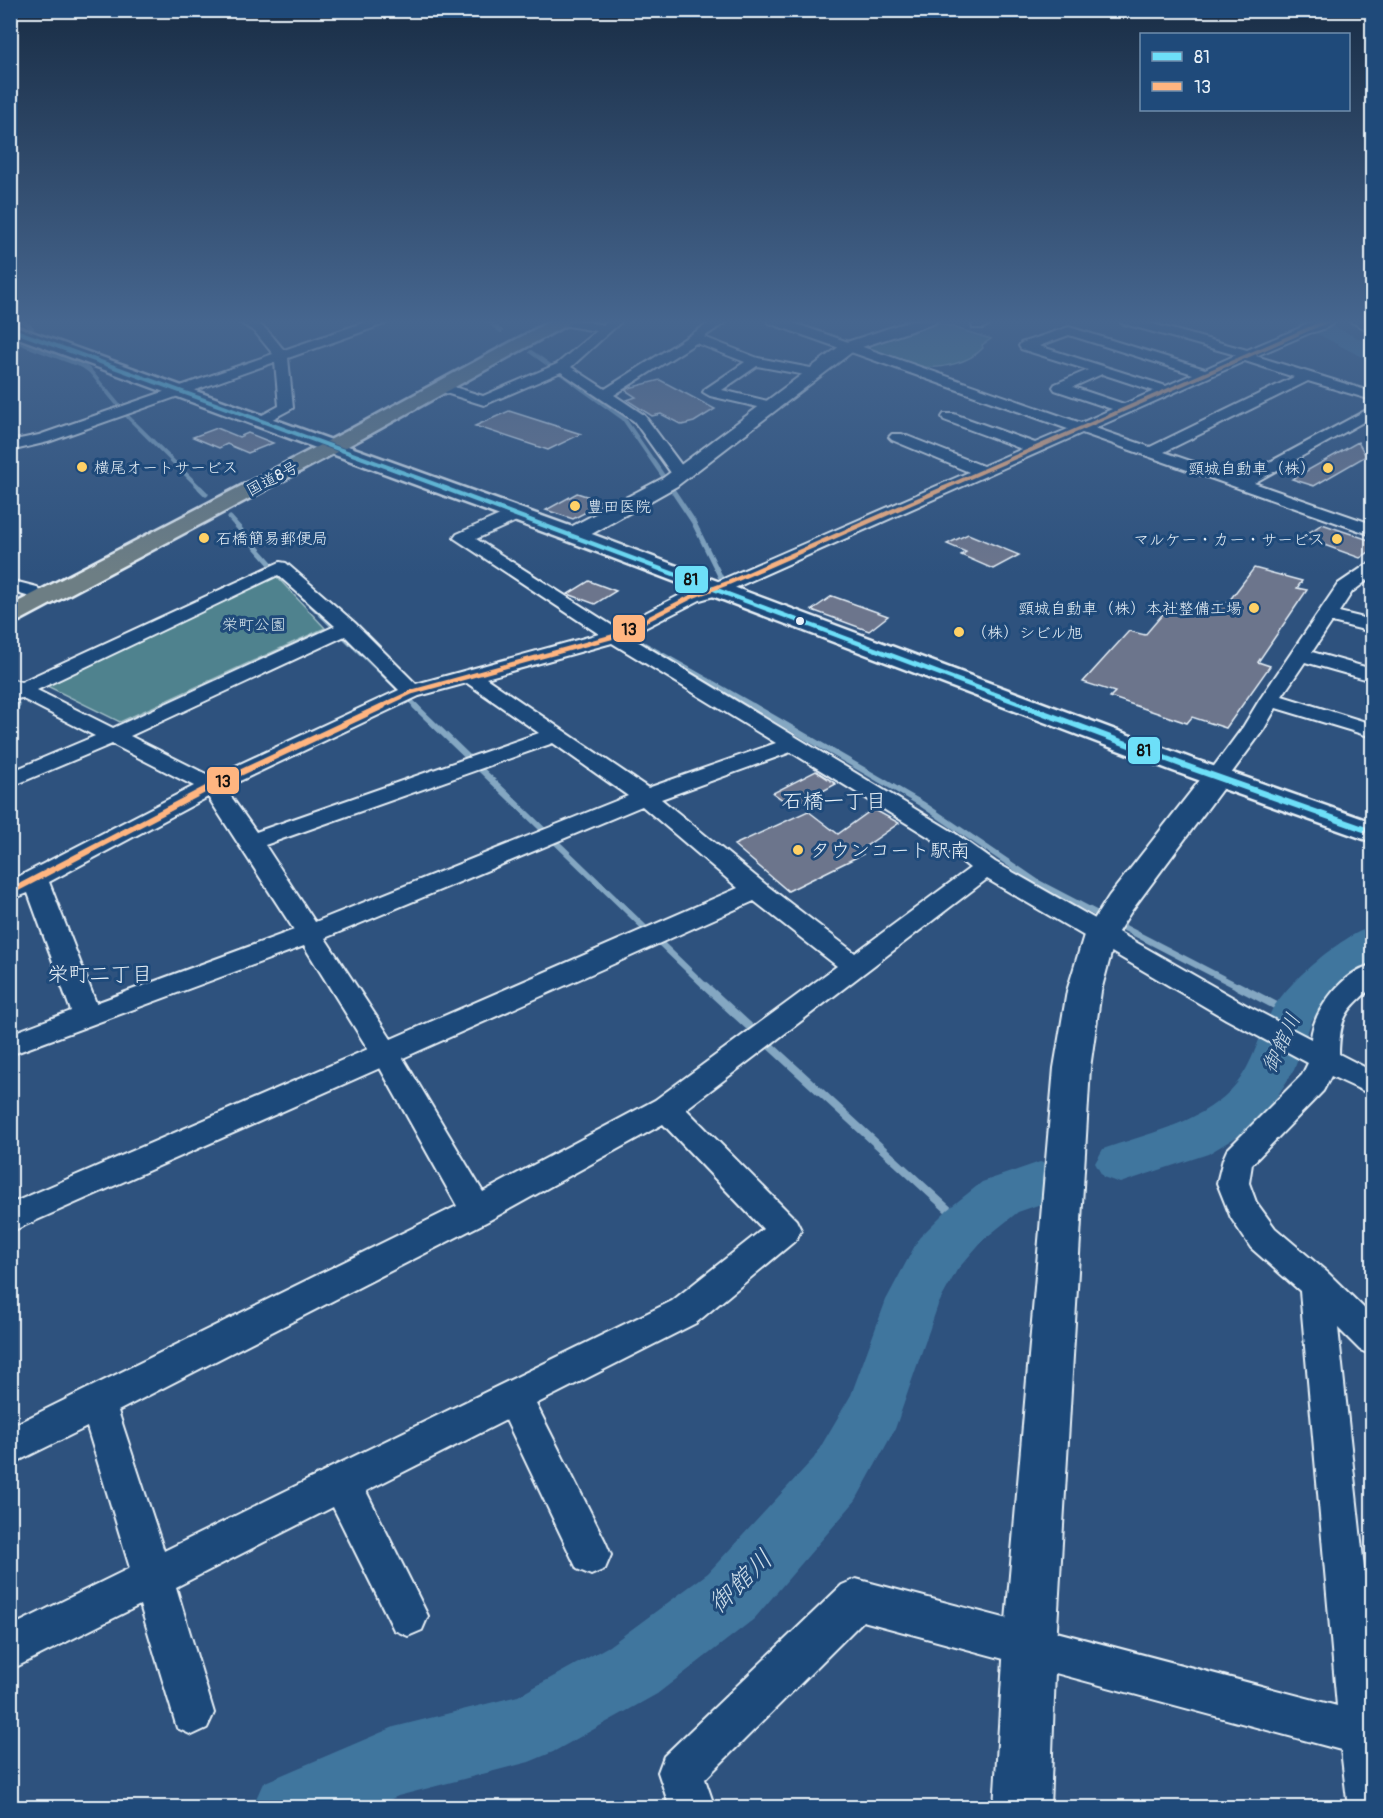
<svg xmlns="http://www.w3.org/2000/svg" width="1383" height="1818" font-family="Pangolin,'Klee One',sans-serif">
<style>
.green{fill:#4f828e;stroke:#9cbac3;stroke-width:1.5}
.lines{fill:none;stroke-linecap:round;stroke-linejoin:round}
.stream-far3{stroke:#84a7c2;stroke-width:4}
.stream-far2{stroke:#84a7c2;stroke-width:5}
.stream-far1{stroke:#84a7c2;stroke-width:6}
.stream{stroke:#84a7c2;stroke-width:8}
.river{fill:#41769e;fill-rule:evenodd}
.building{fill:#6c748c;stroke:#e8f1f8;stroke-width:1.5}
.minor-casing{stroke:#e8f1f8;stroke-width:4}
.tertiary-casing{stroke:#e8f1f8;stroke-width:4}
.secondary-casing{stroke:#e8f1f8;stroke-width:5}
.trunk-casing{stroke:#e8f1f8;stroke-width:5}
.minor{fill:#1f4a7a;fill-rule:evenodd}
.tertiary{fill:#1f4a7a;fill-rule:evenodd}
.secondary{fill:#1f4a7a;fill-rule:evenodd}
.trunk{fill:#6d7e84;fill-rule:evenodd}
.bus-1-far2-casing{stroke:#1f4a7a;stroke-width:6}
.bus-1-far1-casing{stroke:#1f4a7a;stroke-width:8}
.bus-1-casing{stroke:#1f4a7a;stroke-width:10}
.bus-2-far2-casing{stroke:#1f4a7a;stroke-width:6}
.bus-2-far1-casing{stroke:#1f4a7a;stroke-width:8}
.bus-2-casing{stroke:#1f4a7a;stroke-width:10}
.bus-1-far2{stroke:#6ddff8;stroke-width:4}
.bus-1-far1{stroke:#6ddff8;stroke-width:4.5}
.bus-1{stroke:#6ddff8;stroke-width:6}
.bus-2-far2{stroke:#ffb580;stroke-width:4}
.bus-2-far1{stroke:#ffb580;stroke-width:4.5}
.bus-2{stroke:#ffb580;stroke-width:6}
.poi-dot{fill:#ffd166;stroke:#1f4a7a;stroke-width:2}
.bus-dot{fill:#e8f1f8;stroke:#1f4a7a;stroke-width:2}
.labels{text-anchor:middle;stroke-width:6;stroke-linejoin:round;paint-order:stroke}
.far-poi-label{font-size:16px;fill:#e8f1f8;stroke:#1f4a7a;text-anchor:start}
.far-street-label{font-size:16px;fill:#e8f1f8;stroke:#1f4a7a}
.far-park-label{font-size:16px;fill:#d1e0e8;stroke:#1f4a7a}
.poi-label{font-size:20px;fill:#e8f1f8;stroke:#1f4a7a;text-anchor:start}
.neighbourhood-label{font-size:21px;fill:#e8f1f8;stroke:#1f4a7a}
.water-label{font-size:21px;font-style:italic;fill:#cfdfea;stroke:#1f4a7a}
.near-water-label{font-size:26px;font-style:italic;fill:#cfdfea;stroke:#1f4a7a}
.line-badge{stroke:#1f4a7a;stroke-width:2}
.pale-badge-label{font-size:16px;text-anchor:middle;font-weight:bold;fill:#111}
</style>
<rect width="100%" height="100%" fill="#2e527e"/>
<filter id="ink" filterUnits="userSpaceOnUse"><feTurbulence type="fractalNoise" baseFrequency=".0167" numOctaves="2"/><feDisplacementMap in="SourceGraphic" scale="12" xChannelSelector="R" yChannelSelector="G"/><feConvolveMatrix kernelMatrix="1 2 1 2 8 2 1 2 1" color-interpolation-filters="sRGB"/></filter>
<g filter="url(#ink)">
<path class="green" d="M936,322L991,339L982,345L983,348C969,363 941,369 922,367C904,365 885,355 868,349V345Z
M276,576L325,628L120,722L45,685Z"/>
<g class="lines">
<path class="stream-far3" d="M22,320L32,328L21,343L83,366L90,371L129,418L201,489
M486,320L501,331
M531,352L624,419L672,489"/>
<path class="stream-far2" d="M200,488L206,494
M671,488L693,521L725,586
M230,518L278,572
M303,597L417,707
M639,630L629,636L755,707
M10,702L18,705L14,707"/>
<path class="stream-far1" d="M415,706L707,988
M753,706L922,804L1038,883L1105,918
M10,709L17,706
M1115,923L1241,988"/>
<path class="stream" d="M705,986L965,1225
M1238,986L1292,1014"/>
<path class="river" d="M1295,320H1321L1372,345V359L1364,358L1298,324Z
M1372,927V963L1335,993L1312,1020L1294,1070L1264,1117L1238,1136L1208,1154L1120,1183L1103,1177L1095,1163L1103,1149C1146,1134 1197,1124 1230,1091C1252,1069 1257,1040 1270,1014C1284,985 1341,935 1372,927Z
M1040,1162L1058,1168L1065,1183L1058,1198L1018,1212L983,1240L957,1270L938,1305L895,1429L856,1500L754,1619L657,1694L553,1752L529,1762L398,1796L372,1808H252L263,1783L394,1727L518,1696L609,1646L708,1573L814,1458L851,1395L886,1300L919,1238L947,1210L982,1182Z"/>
</g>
<path class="building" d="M660,380L715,409L694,422L682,425L661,414L652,416L627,400L636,397L625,390L629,388Z
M509,411L581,434L548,450L475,426Z
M217,428L239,437L248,433L273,443L248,453L227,444L219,448L193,437Z
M1358,442L1366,456L1314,486L1292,479Z
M577,493L605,502L573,519L546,510Z
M1322,524L1372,541V550L1360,558L1302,537Z
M968,534L1019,555L993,569L961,555L966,552L947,544Z
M1254,568L1302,581L1297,588L1307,590L1258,662L1270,666L1226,728L1192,717L1187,723L1110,697L1115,692L1083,682L1129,631L1145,635L1173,602L1210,612L1218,602L1226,605Z
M589,581L616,591L595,604L568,594Z
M832,596L888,616L869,631L812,610Z
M816,771L836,784L793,807L773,793Z
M873,809L899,823L859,851L863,854L788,891L734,845L808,811L838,834Z"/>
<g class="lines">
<defs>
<path id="minor" d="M236,320C263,320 267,330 284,350L371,320H389L387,323L288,358L293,408L265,423H255L253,420L279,406L275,362L48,442L10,451V441L39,435L273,354L255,332Z
M551,320H577L604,325L609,320H623L571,367L605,389L714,320H729L704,337L758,358L816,369L823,373L816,377L757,366L722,390L776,403L778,406L776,409L771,410L710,396L703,392L705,389L745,362L696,343L614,395L644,415L688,474L680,479L674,477L634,421L561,372L484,405L436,390L434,387L441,383L483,396L557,364L596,331L557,324Z
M767,320H785L1081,423L1112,409L1055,390L1053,387L1055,384L1088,370L1021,349L1019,346L1021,343L1069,327L1205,369L1236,355L1121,323L1119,320H1139L1247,350L1307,325L1313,329L1312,332L1256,356L1372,392V400L1308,381L1164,452L1240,478L1372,407V417L1254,483L1372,524V535L1082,433L721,594L700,600L629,636L953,832L995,862L1246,1005L1311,1039C1313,1010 1344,971 1372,965V988C1345,1011 1340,1017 1339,1054L1372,1071V1095L1331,1076L1323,1091L1252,1164L1249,1183L1256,1202L1275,1228L1328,1273L1372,1316V1355L1360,1350L1338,1328L1372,1642V1808H1348L1341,1750L863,1621L705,1779L715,1808H670L658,1772L664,1756L842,1585L856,1579L1337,1706L1300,1291L1251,1248L1231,1218L1217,1183L1223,1159L1227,1150L1302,1075L1308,1063L1226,1019L987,879L686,1109L796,1220L801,1230L796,1240L696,1323L536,1404L605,1541L611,1555L605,1569L591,1575L577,1569L506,1420L366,1491L428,1616L422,1630L408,1636L394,1630L333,1507L176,1587L214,1713L207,1728L192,1735L177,1728L140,1605L10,1670V1627L130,1568L87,1427L10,1465V1427L457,1206L380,1068L10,1232V1204L368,1049L304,946L10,1055V1034L71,1011L28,893L10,900V881L194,786L112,744L10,787V772L95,736L21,698L10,701V679L21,682L280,562L286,563L355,623L416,684L599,634L454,538L457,534L509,511H521L523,515L521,519L476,539L616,628L686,592L707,586L969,472L892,440L889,437L892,434H902L983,466L1022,449L944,420L942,417L944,414H954L1035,443L1068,429L769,323ZM1069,335L1193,374L1166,386L1039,346ZM1245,361L1294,377L1150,447L1095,428ZM1102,374L1154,391L1124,404L1073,387ZM278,575L335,626L113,728L37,690ZM345,636L399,690L212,777L130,736ZM612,643L776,743L648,788L486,678ZM467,683L539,733L256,832L225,788L419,696ZM553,743L628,796L315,922L265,845ZM791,752L937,842L970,868L855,953L765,884L661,799ZM208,797L294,930L96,1003L49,882ZM642,806L738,888L391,1039L325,938ZM754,901L837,966L655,1100L483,1192L403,1058ZM663,1124L763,1229L672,1301L328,1469L326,1471L164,1551L118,1411L488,1221Z
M980,320H998L983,328H973L972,325Z
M1347,320H1364L1372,324V332Z
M1372,564V577L1352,592L1339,612L1372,620V632L1332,622L1312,652L1372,669V681L1305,662L1282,696L1372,724V737L1276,708L1264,729L1225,782L1217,784L1209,782L1206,777L1243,727L1260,699L1338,584L1366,565Z
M10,580L37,587L39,591L37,595L30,597L10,591Z"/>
<path id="tertiary" d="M913,320H937L935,323L856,349L677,486L581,540L573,541L565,540L562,535L565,530L663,478L844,343Z
M1315,320H1337C1329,328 1312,335 1301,332L1299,329L1301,326Z
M1217,769L1227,771L1231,777L1132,910L1116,935L1101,991L1090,1068L1056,1644L1050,1808H994L1004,1644L1054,1068L1067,991L1084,935L1109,896L1207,771Z"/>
<path id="secondary" d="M10,324L581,530L1193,759L1372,822V842L1173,771L565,540L10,335Z"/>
<path id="trunk" d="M552,320H572L570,323L363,438L19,621L10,623V606L349,430Z"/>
</defs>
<use href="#minor" class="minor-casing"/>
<use href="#tertiary" class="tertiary-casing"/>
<use href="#secondary" class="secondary-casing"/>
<use href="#trunk" class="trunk-casing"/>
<use href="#minor" class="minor"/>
<use href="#tertiary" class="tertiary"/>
<use href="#secondary" class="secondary"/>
<use href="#trunk" class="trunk"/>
<defs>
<path id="bus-1-far2" d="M10,329L448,489"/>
<path id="bus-1-far1" d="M444,488L1029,707"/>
<path id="bus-1" d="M1025,706L1183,765L1372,832"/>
<path id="bus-2-far2" d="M942,489L1329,320"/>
<path id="bus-2-far1" d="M380,707L412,692L615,636L693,596L728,583L945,488"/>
<path id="bus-2" d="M10,892L212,786L383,706"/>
</defs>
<use href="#bus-1-far2" class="bus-1-far2-casing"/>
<use href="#bus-1-far1" class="bus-1-far1-casing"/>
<use href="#bus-1" class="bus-1-casing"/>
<use href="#bus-2-far2" class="bus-2-far2-casing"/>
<use href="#bus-2-far1" class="bus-2-far1-casing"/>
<use href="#bus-2" class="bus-2-casing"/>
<use href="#bus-1-far2" class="bus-1-far2"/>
<use href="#bus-1-far1" class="bus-1-far1"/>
<use href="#bus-1" class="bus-1"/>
<use href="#bus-2-far2" class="bus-2-far2"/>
<use href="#bus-2-far1" class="bus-2-far1"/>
<use href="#bus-2" class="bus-2"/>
</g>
</g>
<linearGradient id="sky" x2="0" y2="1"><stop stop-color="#192d45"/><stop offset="0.56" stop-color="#46668f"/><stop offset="1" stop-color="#46668f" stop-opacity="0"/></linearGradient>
<rect width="1383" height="574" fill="url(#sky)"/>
<g class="poi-dot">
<circle cx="82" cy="467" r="6"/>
<circle cx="1328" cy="468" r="6"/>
<circle cx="575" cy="506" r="6"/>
<circle cx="204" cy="538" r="6"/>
<circle cx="1337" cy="539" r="6"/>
<circle cx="1254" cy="608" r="6"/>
<circle cx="959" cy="632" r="6"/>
<circle cx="798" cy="850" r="6"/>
</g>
<circle class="bus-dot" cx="800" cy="621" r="5"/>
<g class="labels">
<g class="far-poi-label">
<text x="94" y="473">横尾オートサービス</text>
<text x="1316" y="474" text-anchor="end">頸城自動車（株）</text>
<text x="587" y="512">豊田医院</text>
<text x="216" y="544">石橋簡易郵便局</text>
<text x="1325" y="545" text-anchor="end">マルケー・カー・サービス</text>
<text x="1242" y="614" text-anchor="end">頸城自動車（株）本社整備工場</text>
<text x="971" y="638">（株）シビル旭</text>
</g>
<g class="far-street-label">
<text transform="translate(272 478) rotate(-28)" y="6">国道8号</text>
</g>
<g class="far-park-label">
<text x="254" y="630">栄町公園</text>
</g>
<g class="poi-label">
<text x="810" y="857">タウンコート駅南</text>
</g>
<g class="neighbourhood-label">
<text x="834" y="808">石橋一丁目</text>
<text x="100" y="981">栄町二丁目</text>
</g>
<g class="water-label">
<text transform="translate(1281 1043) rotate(-65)" y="7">御館川</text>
</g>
<g class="near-water-label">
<text transform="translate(740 1581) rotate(-44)" y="9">御館川</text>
</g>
</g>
<g class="line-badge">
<rect x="674" y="565" width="35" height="29" rx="6" fill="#6ddff8"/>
<rect x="612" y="614" width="34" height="29" rx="6" fill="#ffb580"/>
<rect x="1127" y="736" width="34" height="29" rx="6" fill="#6ddff8"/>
<rect x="206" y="766" width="34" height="29" rx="6" fill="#ffb580"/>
</g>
<g class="pale-badge-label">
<text x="691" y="585">81</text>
<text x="629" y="635">13</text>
<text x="1144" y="756">81</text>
<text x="223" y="787">13</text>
</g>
<rect width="1383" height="1818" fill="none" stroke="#1f4a7a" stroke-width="36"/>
<rect x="18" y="18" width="1347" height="1782" fill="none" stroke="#e8f1f8" stroke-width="2" filter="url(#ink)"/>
<rect x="1140" y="33" width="210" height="78" fill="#1f4a7a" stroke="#6f8dac" stroke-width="1.5"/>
<rect x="1152" y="52" width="30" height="9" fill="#6ddff8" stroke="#6f8dac" stroke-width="1.5"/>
<text x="1194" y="63" font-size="18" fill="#e8f1f8">81</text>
<rect x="1152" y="82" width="30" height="9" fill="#ffb580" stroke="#6f8dac" stroke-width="1.5"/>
<text x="1194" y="93" font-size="18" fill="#e8f1f8">13</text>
</svg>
